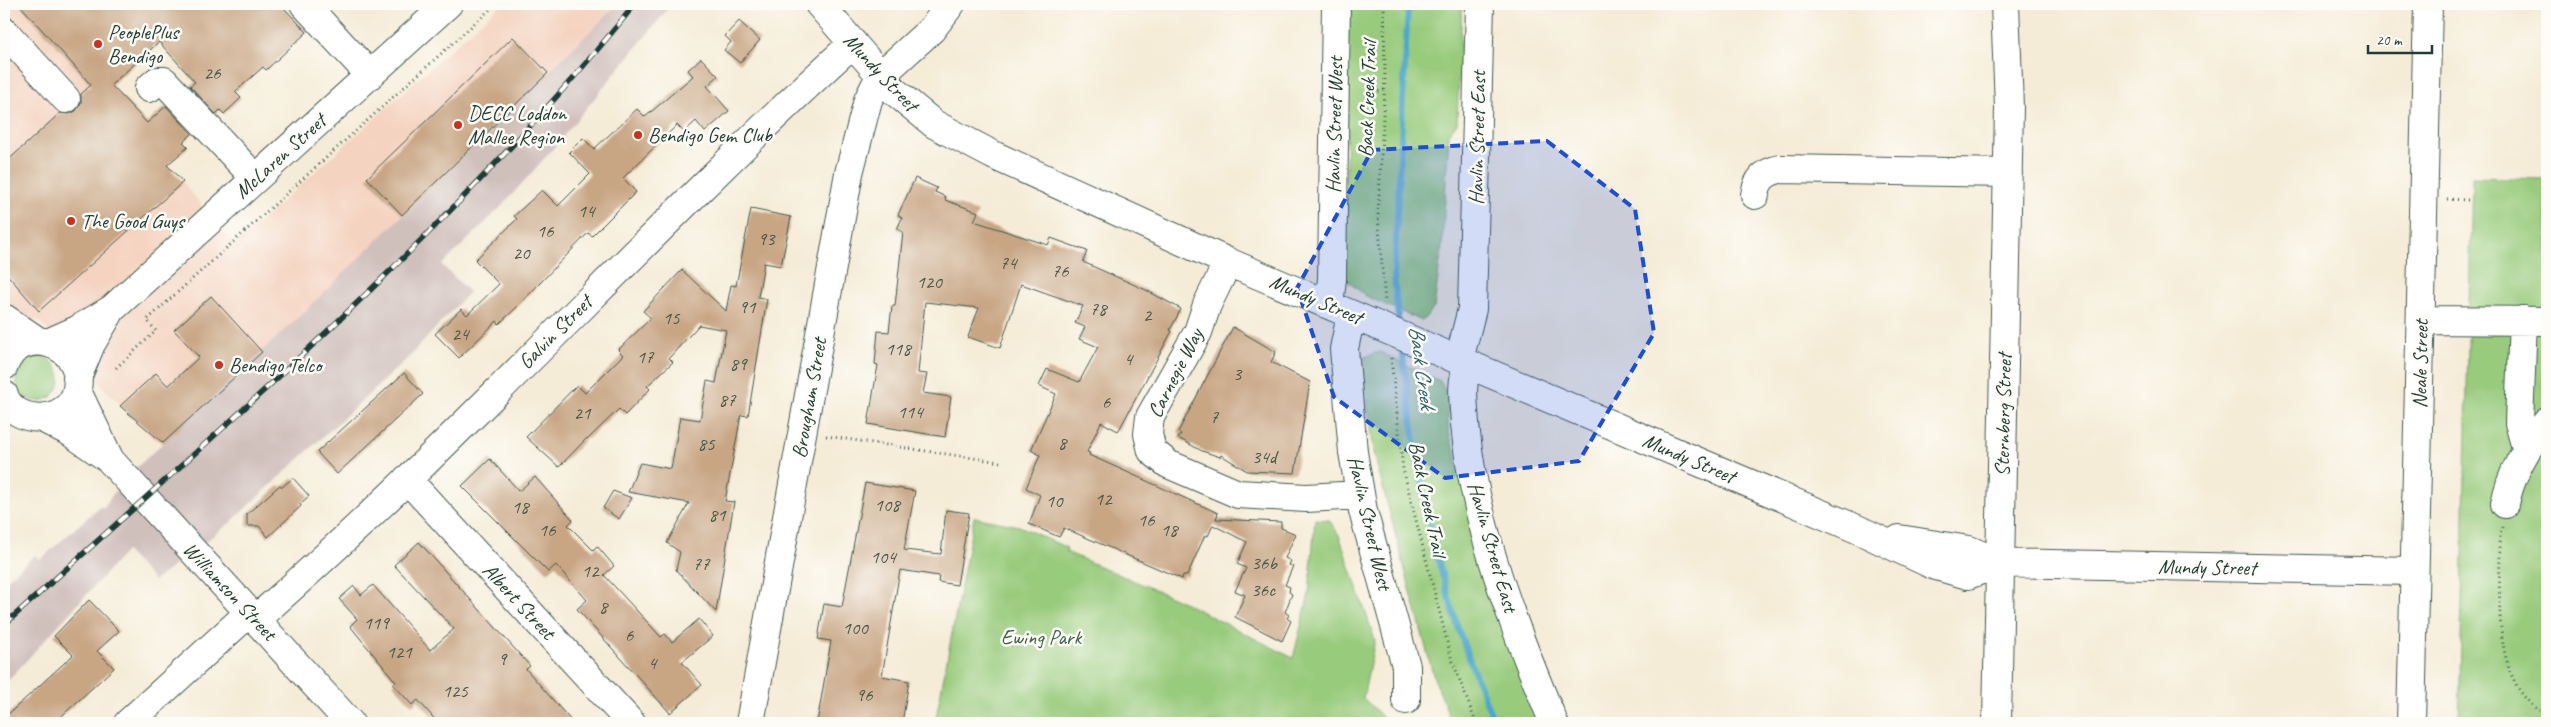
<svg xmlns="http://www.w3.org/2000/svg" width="2551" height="727" font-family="Caveat,sans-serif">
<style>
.built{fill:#f4d3c0}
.industrial{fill:#d0c0bc}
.green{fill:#98cb7c;stroke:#5c8458}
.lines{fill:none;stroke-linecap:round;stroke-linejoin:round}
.stream{stroke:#4ba7c9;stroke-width:6}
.building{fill:#c8a684}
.minor-casing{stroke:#3f574c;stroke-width:30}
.path{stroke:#3f574c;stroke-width:3;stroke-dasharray:1 4;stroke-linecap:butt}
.minor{stroke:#fff;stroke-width:28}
.rail-casing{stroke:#1f3d34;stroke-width:5.5}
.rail{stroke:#fdfcf7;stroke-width:4;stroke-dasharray:11;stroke-linecap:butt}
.minor-bridge-casing{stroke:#3f574c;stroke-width:30;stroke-linecap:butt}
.minor-bridge{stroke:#fff;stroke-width:28}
.marked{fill:#1d4ed8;fill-opacity:0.2;stroke:#1d4ed8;stroke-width:4;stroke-dasharray:10 6;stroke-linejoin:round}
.poi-dot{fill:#c8321e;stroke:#fdfcf7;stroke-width:2}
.labels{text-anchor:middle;stroke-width:5;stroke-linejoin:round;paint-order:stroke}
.number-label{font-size:19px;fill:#495748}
.poi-label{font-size:21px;fill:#1f3d34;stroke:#fdfcf7;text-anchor:start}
.street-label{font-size:21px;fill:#1f3d34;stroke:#fdfcf7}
.park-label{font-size:21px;fill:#3d6046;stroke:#fdfcf7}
.water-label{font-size:22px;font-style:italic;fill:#2e6268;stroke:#fdfcf7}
</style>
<rect width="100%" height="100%" fill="#fdfcf7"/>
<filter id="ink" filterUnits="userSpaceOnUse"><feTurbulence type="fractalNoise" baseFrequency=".02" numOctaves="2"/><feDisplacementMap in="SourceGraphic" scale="10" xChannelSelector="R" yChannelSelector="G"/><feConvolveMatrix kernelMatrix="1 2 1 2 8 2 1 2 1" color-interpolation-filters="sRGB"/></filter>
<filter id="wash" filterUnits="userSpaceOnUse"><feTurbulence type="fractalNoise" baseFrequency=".0096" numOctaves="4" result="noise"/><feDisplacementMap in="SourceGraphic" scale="20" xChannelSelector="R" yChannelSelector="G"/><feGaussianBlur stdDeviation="1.12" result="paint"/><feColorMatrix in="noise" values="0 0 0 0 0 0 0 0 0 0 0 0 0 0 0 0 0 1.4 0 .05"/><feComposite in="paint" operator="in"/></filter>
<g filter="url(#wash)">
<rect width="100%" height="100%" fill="#f5ecd7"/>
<path class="built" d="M4,4H105L148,52L101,94L183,182L234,245L501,4H606L612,10L306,310L163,443L153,438L37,319L4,350Z"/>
<path class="industrial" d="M618,4H672L551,151L501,207L442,265L469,292L411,355L231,522L154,581L126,551L4,685V582L35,555L40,560L99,507H104L123,480L306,310Z"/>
<path class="green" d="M1348,4H1462L1457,123L1449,134L1442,246L1434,308L1422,321L1366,296L1345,279Z
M2472,177L2547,179V723H2459Z
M1380,352L1440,381L1448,397V430L1515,643L1547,723H1452L1434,678L1375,458L1361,358Z
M16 379a22 22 0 1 1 44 0a22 22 0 1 1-44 0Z
M974,517L1019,526L1067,548L1066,552L1179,600L1293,658L1309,594L1315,519L1329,520L1339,535L1375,640L1363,698L1389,723H935Z"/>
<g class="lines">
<path class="stream" d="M1399,328L1394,276L1408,4
M1401,343C1412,425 1423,509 1446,588C1459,635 1476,679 1495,723"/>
</g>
<g id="blocks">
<path class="building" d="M19,4H280L307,32L266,70L263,67L235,92L241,98L224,114L220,110L216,114L190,86L195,82L159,42L111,85L147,123L166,106L192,134L183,142L188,147L167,165L183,182L39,311L4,271V164L60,113L69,114L76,111L81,103V94L91,85Z
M739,21L760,40L740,63L724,50L731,42L725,36Z
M513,37L548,73L402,215L367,178Z
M701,58L718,76L707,86L729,111L705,132L696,121L684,132L677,125L623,178L636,192L592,236L588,233L516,308L499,324L497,321L459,358L435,334L461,309L467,315L499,284L475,260L517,219L514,216L542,190L558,206L590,174L569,152L583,138L594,149L637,109L645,117L693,76L688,70Z
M915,178L937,188L935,192L946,197L945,200L978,212L974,221L1048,245L1051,238L1087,251L1083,262L1146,290L1181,309L1170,330L1172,331L1120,428L1118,431L1101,422L1087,452L1090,453L1089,455L1218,513L1216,519L1281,522V528L1296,534L1285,558L1291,561L1289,565L1293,566L1285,585L1290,587L1289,592L1292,594L1285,612L1289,615L1287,618L1291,621L1282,641L1235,617L1245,595L1235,591L1246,568L1237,564L1247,542L1213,525L1208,536L1205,535L1187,576L1183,575L1182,579L1064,528L1059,537L1029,524L1040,495L1026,488L1040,455L1031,450L1056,394L1039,386L1047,369L1079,382L1098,347L1079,339L1085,327L1075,323L1083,306L1021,284L1000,348L968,337L979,308L925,302L918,373L927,374L923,393L951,397L945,437L868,424L878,365L875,364L878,331L889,332L892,306H895L903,232L897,229L902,218L898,215Z
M751,209L791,217L781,266L764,263L758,297L767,299L748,416L741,415L725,501L734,502L716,612L676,570L680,552L667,543L689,503L628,492L640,463L671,469L680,417L700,420L707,381L716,383L726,330L699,325L669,358L673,362L647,386L650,389L625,415L619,409L588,439L587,438L559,467L526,437L577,385L585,393L623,355L618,350L651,318L643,311L682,270L726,311L731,285L736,286Z
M211,296L262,352L163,443L120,406L156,373L168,386L199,357L174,330Z
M1233,327L1276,352L1271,362L1310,382L1295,473L1247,471L1221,455L1220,457L1202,451L1178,438L1181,434L1178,432Z
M404,373L423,394L337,474L317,452Z
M490,459L519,491L535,477L573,520L568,525L593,550L597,546L614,566L604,575L661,637L665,634L672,642L699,619L713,636L682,662L702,685L670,713L577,609L587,600L556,565L548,572L462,486Z
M293,478L309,496L300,504L301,506L268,537L259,526H247V514L280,485L282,487Z
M865,483L915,491L904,550L941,554L946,510L969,513L957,585L938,582L939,576L900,570L882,676L909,681L902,723L877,718V723H817L831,641L818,639L824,604L842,607Z
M613,491L632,498L619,519L603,508Z
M419,542L530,666L526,669L573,723H438L418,700L412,705L393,684L396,682L350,626L357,619L339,599L354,586L361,595L373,585L430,650L454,629L394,565Z
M89,600L119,631L97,651L114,668L54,723H4V718L73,655L54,636Z"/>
</g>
</g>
<g filter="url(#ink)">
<use href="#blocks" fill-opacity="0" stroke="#3f574c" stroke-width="1"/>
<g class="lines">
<defs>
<path id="minor" d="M304,4L370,75
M819,4L894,91L934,124L993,155L1228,262L1376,325
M4,31L66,99
M149,88L157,81H164L255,178
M1755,195C1757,179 1765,172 1780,169L2008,173
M1228,262L1207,305L1198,332L1150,417L1148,434L1152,451L1168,464L1238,494L1306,498L1360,495
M1329,305L1332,279L1336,4
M1351,315L1344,349L1353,452L1363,511L1406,666V700
M4,318L38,341
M2421,320L2547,321
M2523,320L2519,423L2526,448
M50,342L77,330L112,309L448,4
M1423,345L1857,529L1933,565L1968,575L2000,563
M1459,360L1472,309L1480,4
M1468,364C1460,384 1464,404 1465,424C1474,525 1515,631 1554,723
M4,366C18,323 86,341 77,389C71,424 15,428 4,395
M77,378L91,344L110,312
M77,391L109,458
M42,418L70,432L109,459L350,723
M407,479L631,723
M2505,504C2511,472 2527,446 2547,422
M1899,539L1969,550L2000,563L2414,571
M256,619C464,437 649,230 853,43
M128,723L250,612
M750,723L849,173L868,100L880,76L932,29L951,4
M1997,723L2009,107L2005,4
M2411,723L2428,4"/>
</defs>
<use href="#minor" class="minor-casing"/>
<path class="path" d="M1384,4L1385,77L1378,216L1385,302
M1359,106L1372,93L1384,90
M2447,199L2468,200
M1391,358L1403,469L1451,657L1476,723
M116,368L156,331L147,320L496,4
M826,436L1000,462
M2502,527L2500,535C2501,591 2488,685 2547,715"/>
<use href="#minor" class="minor"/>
<defs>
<path id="rail" d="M4,625C223,427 450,234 635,4"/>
</defs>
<use href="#rail" class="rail-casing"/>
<use href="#rail" class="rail"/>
<defs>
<path id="minor-bridge" d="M1376,325L1423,345"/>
</defs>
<use href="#minor-bridge" class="minor-bridge-casing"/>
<use href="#minor-bridge" class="minor-bridge"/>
</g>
</g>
<path class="marked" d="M1547,141L1635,209L1654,333L1579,461L1445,478L1334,397L1297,288L1372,150Z"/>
<g class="poi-dot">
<circle cx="98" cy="44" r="5"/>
<circle cx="458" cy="125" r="5"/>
<circle cx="638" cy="135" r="5"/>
<circle cx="71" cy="221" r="5"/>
<circle cx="219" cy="365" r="5"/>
</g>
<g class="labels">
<g class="number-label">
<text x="212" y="79">26</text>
<text x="586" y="217">14</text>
<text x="545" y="237">16</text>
<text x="766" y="245">93</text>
<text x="521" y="259">20</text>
<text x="1008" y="269">74</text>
<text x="1060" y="277">76</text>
<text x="929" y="288">120</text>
<text x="747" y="313">91</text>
<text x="1098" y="315">78</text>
<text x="1147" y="321">2</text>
<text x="671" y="324">15</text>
<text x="460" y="340">24</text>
<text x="898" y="355">118</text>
<text x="645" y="363">17</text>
<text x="1128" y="365">4</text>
<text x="738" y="370">89</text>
<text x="1237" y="380">3</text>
<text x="727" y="406">87</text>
<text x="1106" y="408">6</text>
<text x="910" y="418">114</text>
<text x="582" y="419">21</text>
<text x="1214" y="423">7</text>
<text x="1062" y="449">8</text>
<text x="706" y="450">85</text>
<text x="1264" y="463">34d</text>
<text x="1103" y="505">12</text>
<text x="1054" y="507">10</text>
<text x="887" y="511">108</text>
<text x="520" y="513">18</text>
<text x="717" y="521">81</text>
<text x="1146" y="526">16</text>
<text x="547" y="536">16</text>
<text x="1169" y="536">18</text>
<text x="883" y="563">104</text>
<text x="1264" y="569">36b</text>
<text x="701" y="570">77</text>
<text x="590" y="577">12</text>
<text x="1263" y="596">36c</text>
<text x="603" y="613">8</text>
<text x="376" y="629">119</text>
<text x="855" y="634">100</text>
<text x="629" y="641">6</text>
<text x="399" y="658">121</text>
<text x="502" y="665">9</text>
<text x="652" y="669">4</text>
<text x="455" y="697">125</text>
<text x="864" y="701">96</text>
</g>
<g class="poi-label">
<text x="108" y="39">PeoplePlus<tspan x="108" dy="24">Bendigo</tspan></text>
<text x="468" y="120">DECC Loddon<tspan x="468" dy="24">Mallee Region</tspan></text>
<text x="648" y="142">Bendigo Gem Club</text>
<text x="81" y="228">The Good Guys</text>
<text x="229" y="372">Bendigo Telco</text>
</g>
<g class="street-label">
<text transform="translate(881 72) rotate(47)" y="7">Mundy Street</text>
<text transform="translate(1367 99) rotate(-88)" y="7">Back Creek Trail</text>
<text transform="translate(1334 125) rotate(-89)" y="7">Havlin Street West</text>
<text transform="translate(1477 138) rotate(-89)" y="7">Havlin Street East</text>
<text transform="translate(280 156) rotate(-42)" y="7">McLaren Street</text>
<text transform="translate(1316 299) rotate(23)" y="7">Mundy Street</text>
<text transform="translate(555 332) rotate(-45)" y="7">Galvin Street</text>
<text transform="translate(2420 364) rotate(-89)" y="7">Neale Street</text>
<text transform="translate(1175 373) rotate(-63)" y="7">Carnegie Way</text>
<text transform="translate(809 398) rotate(-80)" y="7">Brougham Street</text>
<text transform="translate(2003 415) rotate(-89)" y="7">Sternberg Street</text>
<text transform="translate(1689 458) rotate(23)" y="7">Mundy Street</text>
<text transform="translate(1428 499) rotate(78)" y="7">Back Creek Trail</text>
<text transform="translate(1370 523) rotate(77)" y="7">Havlin Street West</text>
<text transform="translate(1493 547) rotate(74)" y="7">Havlin Street East</text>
<text transform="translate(2207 567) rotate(1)" y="7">Mundy Street</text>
<text transform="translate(230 591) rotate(47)" y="7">Williamson Street</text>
<text transform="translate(519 601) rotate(47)" y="7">Albert Street</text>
</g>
<g class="park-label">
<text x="1041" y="644">Ewing Park</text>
</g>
<g class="water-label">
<text transform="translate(1423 367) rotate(82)" y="8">Back Creek</text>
</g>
</g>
<rect width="2551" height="727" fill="none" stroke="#fdfcf7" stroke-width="20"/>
<path d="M2368 45v8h64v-8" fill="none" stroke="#1f3d34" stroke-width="2.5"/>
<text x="2376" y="45" font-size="15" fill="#1f3d34" stroke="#fdfcf7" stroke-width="4" paint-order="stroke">20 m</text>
</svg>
